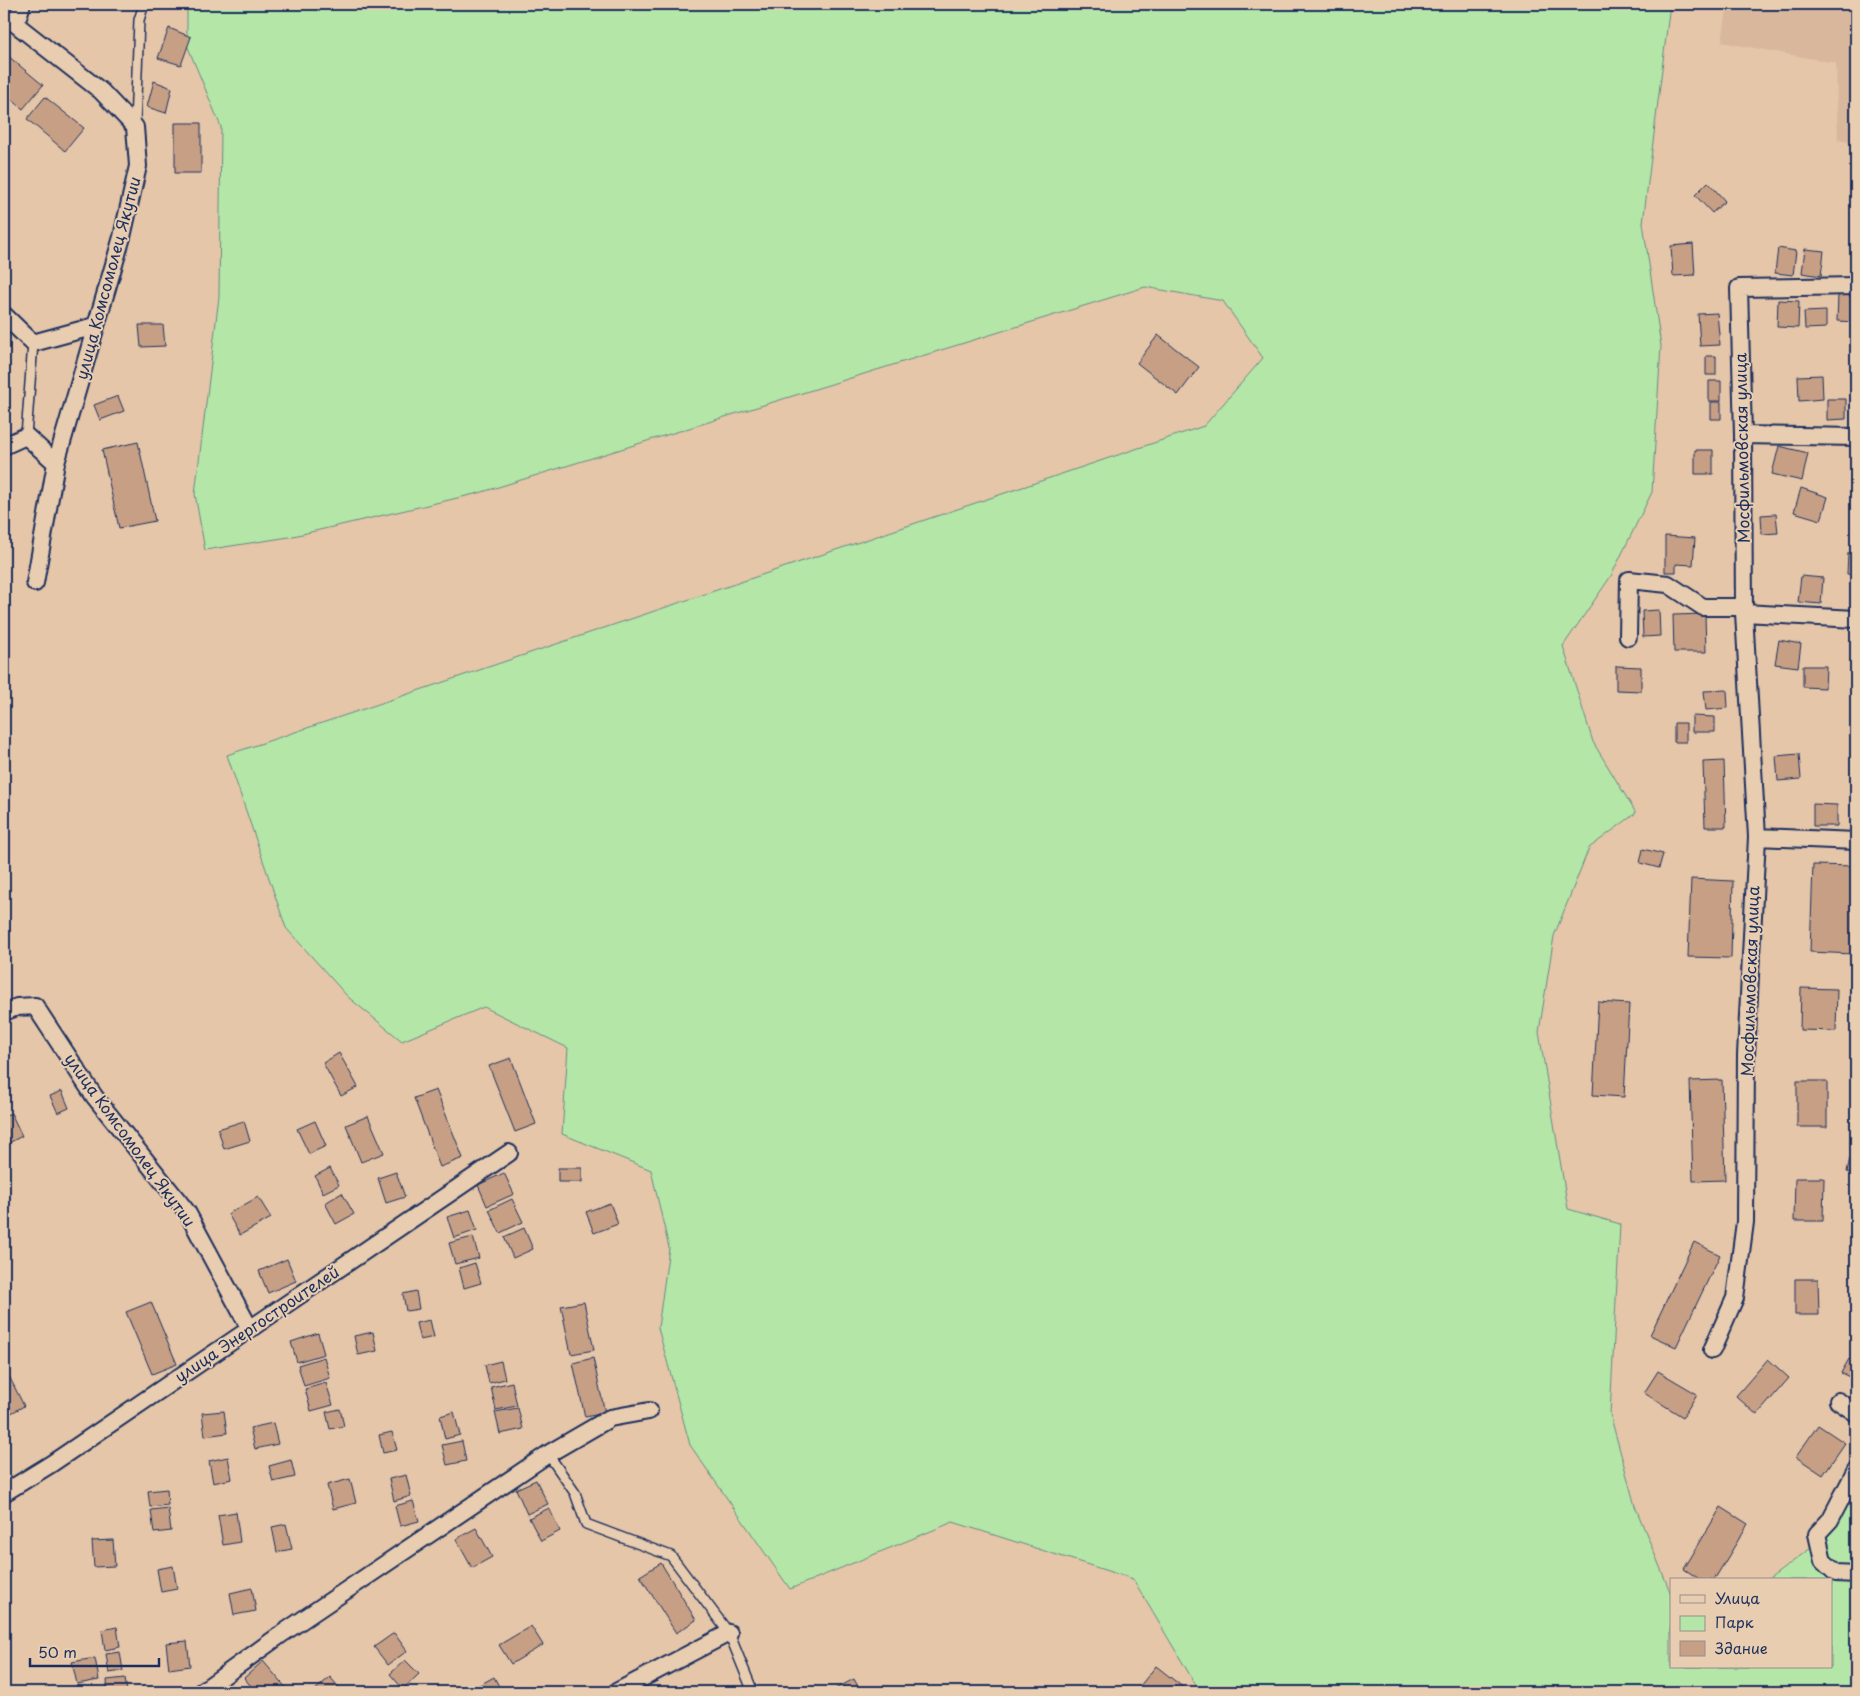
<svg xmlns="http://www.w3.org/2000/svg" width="1860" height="1696" font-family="'Playpen Sans',sans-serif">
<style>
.built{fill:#d8b79c}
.green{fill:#b3e6a7;stroke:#678a82}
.building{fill:#c79f84;stroke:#1b2f5e}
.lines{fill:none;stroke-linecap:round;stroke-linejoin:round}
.service-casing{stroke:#1b2f5e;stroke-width:12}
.minor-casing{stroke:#1b2f5e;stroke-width:20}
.service{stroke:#e9cdb0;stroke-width:9}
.minor{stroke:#e9cdb0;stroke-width:16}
.labels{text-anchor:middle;stroke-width:4;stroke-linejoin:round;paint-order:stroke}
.street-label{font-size:16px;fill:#1b2f5e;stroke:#e9cdb0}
</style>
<rect width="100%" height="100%" fill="#e5c6a8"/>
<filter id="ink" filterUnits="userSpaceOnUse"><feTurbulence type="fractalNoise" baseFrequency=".02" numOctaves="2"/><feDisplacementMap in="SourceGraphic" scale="10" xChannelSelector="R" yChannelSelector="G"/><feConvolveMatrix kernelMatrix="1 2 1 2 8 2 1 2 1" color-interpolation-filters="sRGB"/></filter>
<g filter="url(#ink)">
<path class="built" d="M1728,4H1856V143L1838,140L1836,63L1722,42Z"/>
<path class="green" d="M187,4H1670L1643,223L1661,346L1652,492L1611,576L1563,646L1593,742L1636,813L1589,848L1554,936L1539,1032L1568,1209L1620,1224L1610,1414L1635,1506L1671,1594V1667H1831V1580H1768L1827,1536L1856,1487V1692H1200L1133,1579L953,1522L790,1589L690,1445L658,1328L669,1248L651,1170L562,1134L568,1048L484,1007L402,1041L348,997L286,928L227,755L1204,426L1263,358L1223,301L1145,287L479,493L289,537L205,550L195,494L219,297L221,127L187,45Z"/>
<path class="building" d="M41,4H60L58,9Z
M169,28L191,37L181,65L158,58Z
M8,56L43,85L23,109L4,93V61Z
M154,81L172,88L166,113L147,107Z
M45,97L84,128L65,151L27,119Z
M175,123H201V173H175Z
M1708,182L1725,201L1712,213L1695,195Z
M1854,243H1856V266H1853Z
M1693,244L1695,275L1673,276L1671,246Z
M1778,248L1796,251L1793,275L1775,273Z
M1805,249L1824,251L1821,276L1802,273Z
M1838,295L1856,296V322L1837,321Z
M1778,300L1799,301L1798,328L1777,327Z
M1826,311V328L1805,329L1804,312Z
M1717,313L1720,345L1700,346L1698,314Z
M139,325H163L165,346L141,347Z
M1158,335L1199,367L1178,395L1137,363Z
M1706,356H1716V375H1706Z
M1822,375L1823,399L1799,401L1798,376Z
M1709,381H1721V401H1709Z
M118,396L124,411L100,420L94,405Z
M1827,399H1846V419L1827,420Z
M1711,402H1721V419H1711Z
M138,442L155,521L119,528L102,450Z
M1779,446L1808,453L1802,481L1772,474Z
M1695,450H1713V474H1695Z
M1801,488L1828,497L1821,520L1794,512Z
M1776,514L1778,533L1762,534L1761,515Z
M1665,536L1695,538L1693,565L1676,564V572H1665Z
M1848,553H1856V575L1847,574Z
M1801,576L1823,578L1821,604L1798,602Z
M1659,610L1660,636L1643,637L1642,611Z
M1705,614L1706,652H1674L1673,615Z
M1779,640L1801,644L1798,667L1775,664Z
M1616,666L1641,667V691L1616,690Z
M1803,666H1826L1825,688L1803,687Z
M1727,690L1728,708L1706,710L1704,691Z
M1692,716L1715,717V732H1692Z
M1674,723H1686V742H1674Z
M1799,754L1801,779L1778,781L1776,756Z
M1724,761L1726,827H1705L1703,762Z
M1813,804L1837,805V826H1813Z
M1643,849L1663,854L1659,868L1640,863Z
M1813,865L1856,866L1853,954L1810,952Z
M1691,879L1733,881L1731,958L1688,957Z
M1801,988L1837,989L1836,1031L1800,1030Z
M1598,1002L1629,1004L1624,1097L1593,1095Z
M339,1053L358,1087L341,1096L323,1063Z
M511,1058L536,1124L515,1132L489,1066Z
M1722,1080L1725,1180L1693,1181L1690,1081Z
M1797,1081H1827V1127H1797Z
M436,1090L463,1158L440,1167L414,1098Z
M62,1091L69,1108L58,1113L50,1096Z
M11,1113L22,1136L7,1144L4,1138V1116Z
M368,1116L384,1153L361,1162L346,1125Z
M244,1121L250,1141L224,1149L218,1129Z
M315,1121L326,1146L309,1154L297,1129Z
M1850,1158L1856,1159V1174L1847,1172Z
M330,1168L339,1185L323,1193L315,1176Z
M558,1168H582V1182H558Z
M396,1172L405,1197L386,1203L378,1178Z
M504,1173L514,1194L487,1206L478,1185Z
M1795,1178H1824L1823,1221H1794Z
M342,1193L354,1214L336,1224L325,1203Z
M258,1197L271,1218L240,1235L228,1214Z
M512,1199L523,1222L500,1233L489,1210Z
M610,1203L618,1224L594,1233L586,1212Z
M470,1210L477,1230L454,1238L447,1217Z
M524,1228L533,1249L513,1258L504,1237Z
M473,1237L479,1258L455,1264L449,1243Z
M1694,1242L1720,1255L1676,1347L1650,1335Z
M287,1259L296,1281L268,1293L259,1271Z
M475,1263L481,1283L464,1288L459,1268Z
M1795,1279H1818L1819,1315H1795Z
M416,1291L419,1309L406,1311L403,1294Z
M151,1302L177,1364L152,1374L126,1312Z
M584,1302L594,1350L571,1354L561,1306Z
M430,1320L434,1337L420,1340L416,1323Z
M373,1332L377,1351L358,1355L354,1336Z
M318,1333L324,1354L297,1362L291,1342Z
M324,1357L330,1378L304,1386L298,1365Z
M593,1358L605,1413L585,1417L573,1363Z
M1768,1359L1789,1378L1757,1415L1736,1396Z
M1849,1359L1856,1363V1380L1841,1373Z
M501,1361L505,1379L489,1383L485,1365Z
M1658,1371L1697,1394L1683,1417L1644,1393Z
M7,1372L24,1406L4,1417V1374Z
M512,1382L517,1406L496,1410L491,1387Z
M326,1383L333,1405L311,1411L305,1389Z
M518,1408L523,1429L500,1434L495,1412Z
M340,1409L344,1426L330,1429L326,1412Z
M224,1411L227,1433L205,1436L202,1413Z
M454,1412L460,1435L445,1439L440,1416Z
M273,1423L278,1444L255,1449L250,1428Z
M1818,1425L1845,1443L1823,1475L1796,1457Z
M392,1432L397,1450L383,1453L379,1435Z
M462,1441L466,1461L447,1465L442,1445Z
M228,1457L232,1479L213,1483L209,1461Z
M291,1460L295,1477L273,1482L269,1466Z
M406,1475L411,1496L394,1501L389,1479Z
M350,1479L356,1503L333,1509L327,1485Z
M536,1480L548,1504L527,1514L516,1489Z
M167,1489L168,1505L150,1507L148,1491Z
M413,1501L419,1521L400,1526L395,1506Z
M1721,1507L1748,1524L1714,1580H1701L1684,1569Z
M168,1508L171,1531L154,1533L151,1510Z
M549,1508L560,1531L541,1541L529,1518Z
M236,1512L240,1542L223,1545L218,1515Z
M286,1524L292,1549L277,1552L272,1527Z
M476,1528L492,1557L472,1568L456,1539Z
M113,1540L115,1566L94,1567L92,1541Z
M661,1563L696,1620L676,1633L640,1576Z
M173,1566L177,1589L161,1592L157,1569Z
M252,1588L256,1611L234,1615L230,1593Z
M531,1626L543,1645L511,1664L499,1645Z
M117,1627L120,1647L105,1650L102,1630Z
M394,1633L407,1651L388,1665L374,1647Z
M187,1641L190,1666L169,1669L166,1643Z
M120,1652L123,1671L109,1673L106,1654Z
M95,1658L99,1680L77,1684L72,1662Z
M405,1660L419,1674L403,1689L390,1674Z
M263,1661L287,1689L284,1692H256L244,1678Z
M1156,1666L1189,1692L1136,1691Z
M330,1677L343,1692H315L314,1691Z
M494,1677L502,1692H478L476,1687Z
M125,1678L127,1692H108L107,1680Z
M854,1679L861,1692H837L835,1689Z"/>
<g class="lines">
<defs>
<path id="service" d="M135,125L139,20L144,4
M26,436L33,343
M548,1454L575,1493L586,1524L671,1556L729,1633L753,1692"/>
<path id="minor" d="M4,15L101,91L135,127L138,166L122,237L56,463L35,583
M16,24L22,4
M4,315L33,343L95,326
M1743,435L1856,437
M4,446L26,436L56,463
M1744,613L1856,619
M1628,637L1629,580L1668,584L1703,607H1744
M1757,837L1856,841
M4,1012L17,1007L35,1006L94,1096L187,1212L250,1329
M1712,1350L1735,1298L1745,1222L1746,1055L1757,837L1744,613L1743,435L1739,288L1856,286
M1838,1401L1856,1413
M1856,1470L1830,1520L1817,1534L1823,1561L1836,1573L1856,1574
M4,1493L51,1464L509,1153
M201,1692L283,1633L548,1454L610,1418L649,1411
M616,1692L729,1633"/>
</defs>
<use href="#service" class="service-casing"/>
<use href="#minor" class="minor-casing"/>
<use href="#service" class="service"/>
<use href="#minor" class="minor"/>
</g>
</g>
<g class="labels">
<g class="street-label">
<text transform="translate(108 278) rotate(-75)" y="6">улица Комсомолец Якутии</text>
<text transform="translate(1742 448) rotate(-91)" y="6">Мосфильмовская улица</text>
<text transform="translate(1750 981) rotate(-88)" y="6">Мосфильмовская улица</text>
<text transform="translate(130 1140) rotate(54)" y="6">улица Комсомолец Якутии</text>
<text transform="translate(257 1324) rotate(-34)" y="6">улица Энергостроителей</text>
</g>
</g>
<rect width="1860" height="1696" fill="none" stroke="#e9cdb0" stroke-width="20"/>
<rect x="10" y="10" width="1840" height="1676" fill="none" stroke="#1b2f5e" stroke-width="2" filter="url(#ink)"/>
<rect x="1670" y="1578" width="162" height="90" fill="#e9cdb0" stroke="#978e8f"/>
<rect x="1680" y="1595" width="25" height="8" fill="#e9cdb0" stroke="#978e8f"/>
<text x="1715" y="1604" font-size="15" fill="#1b2f5e">Улица</text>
<rect x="1680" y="1616" width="25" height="15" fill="#b3e6a7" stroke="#978e8f"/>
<text x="1715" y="1628" font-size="15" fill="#1b2f5e">Парк</text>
<rect x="1680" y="1641" width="25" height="15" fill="#c79f84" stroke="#978e8f"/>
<text x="1715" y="1654" font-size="15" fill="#1b2f5e">Здание</text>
<path d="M30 1658v8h129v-8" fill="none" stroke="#1b2f5e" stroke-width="2.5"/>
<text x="38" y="1658" font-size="15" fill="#1b2f5e" stroke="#e9cdb0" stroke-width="4" paint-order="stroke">50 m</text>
</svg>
